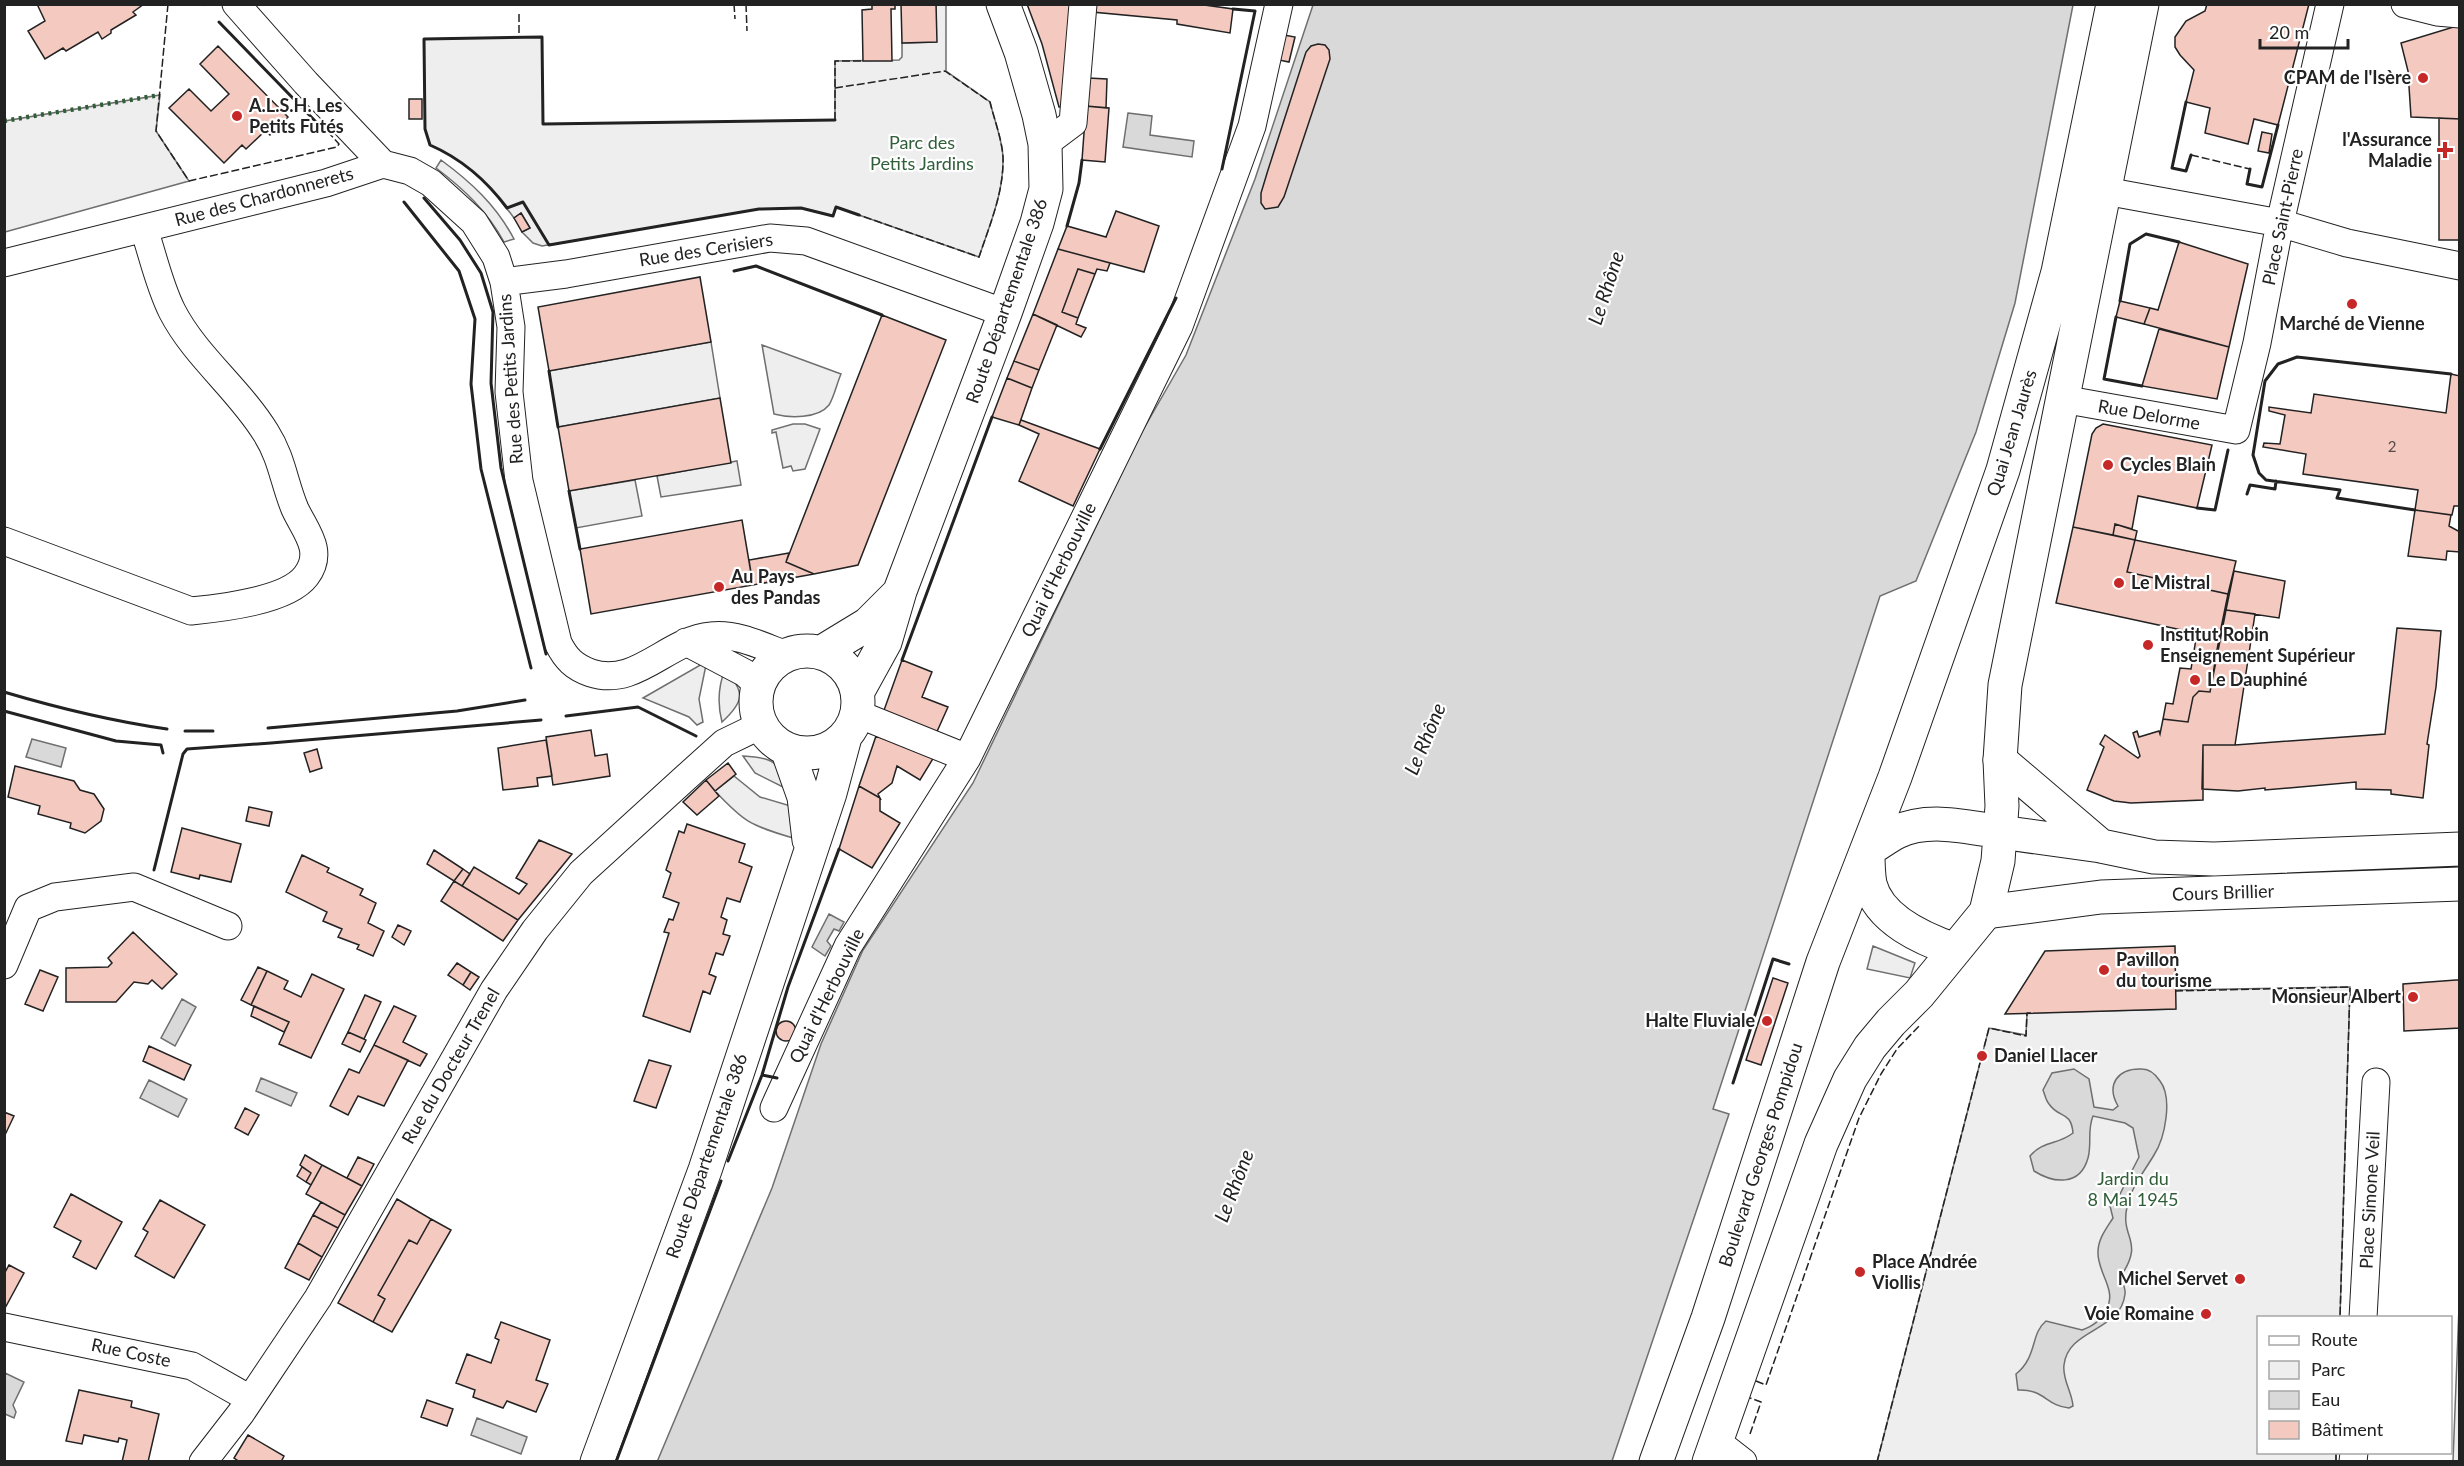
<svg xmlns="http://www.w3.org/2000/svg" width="2464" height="1466" font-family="Lato,sans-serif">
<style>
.green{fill:#eee;stroke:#6f6f6f;stroke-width:1.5}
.water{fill:#d9d9d9;stroke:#6f6f6f;stroke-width:1.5}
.building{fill:#f3c9c0;stroke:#222;stroke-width:1.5}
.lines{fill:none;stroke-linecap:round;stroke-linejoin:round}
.street-casing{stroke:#222;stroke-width:29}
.secondary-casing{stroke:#222;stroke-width:35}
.primary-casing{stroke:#222;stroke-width:35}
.street{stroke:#fff;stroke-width:27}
.secondary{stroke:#fff;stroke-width:33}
.primary{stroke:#fff;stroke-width:33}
.hedge{stroke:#2f5e38;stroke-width:4.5;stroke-dasharray:3 4.5;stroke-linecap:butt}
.fence{stroke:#222;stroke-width:1.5;stroke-dasharray:8 3;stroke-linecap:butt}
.wall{stroke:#222;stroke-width:3}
.poi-dot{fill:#c62828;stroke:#fff;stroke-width:2}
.labels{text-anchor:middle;stroke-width:4.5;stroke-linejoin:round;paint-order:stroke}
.number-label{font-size:15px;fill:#564c4a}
.poi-label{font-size:18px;font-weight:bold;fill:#222;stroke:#fff;text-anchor:start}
.park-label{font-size:18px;fill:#2f5e38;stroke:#fff}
.street-label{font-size:18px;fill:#222;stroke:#fff}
.water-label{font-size:20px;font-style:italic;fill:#222;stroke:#fff}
</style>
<rect width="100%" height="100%" fill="#fff"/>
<path class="green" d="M936,5H946V71L990,102C994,119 1002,139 1003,157C1004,192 990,224 979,257L836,207L833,216L801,208L759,209L542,246L533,243L522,232L530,228L521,213L514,218C491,187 466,160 430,145L425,129L424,39L542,37L543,124L835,120V61L899,60L902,57V43L936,42Z
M160,95L156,131L189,181L5,232V121Z
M441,160C471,182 496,205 514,239L504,242C487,211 464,189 436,168Z
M711,342L720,398L558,427L549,371Z
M762,345L841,374C837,383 834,397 829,405C818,419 789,418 774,414Z
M793,424H805L820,429L805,469L793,471L791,466L783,468L776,432L772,433V430Z
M737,461L741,485L661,497L657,476Z
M635,480L642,516L576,528L569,491Z
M702,664L706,665L699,699L703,722L697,725L689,717L643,698Z
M725,669C745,692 745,701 722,722C717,703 718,687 725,669Z
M743,756C777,758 776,762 791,791L755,773Z
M734,776L760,797L794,807L793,838C750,825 745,823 715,791Z
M1873,946L1915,963L1910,978L1867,969Z
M2350,987L2340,1317L2258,1318V1452L2336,1453V1461L1877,1462L1989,1028L2026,1035L2027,1013L2175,1009V990Z
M2459,1307L2460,1461L2453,1462V1461Z"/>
<path class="water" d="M1313,5H2073L2015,303L1976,432L1916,581L1880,596L1713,1109L1729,1114L1612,1461L657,1462L772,1188L821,1044L863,950L973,783L1139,437L1186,355L1255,179Z
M1128,113L1152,116L1150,135L1194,141L1192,157L1123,147Z
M32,739L66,748L61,767L26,757Z
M829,914L844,922L839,931L834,929L827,941L831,946L825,956L812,947Z
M182,999L196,1007L175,1046L161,1038Z
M2074,1069L2089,1079L2094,1107L2113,1110L2118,1106C2106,1085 2117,1068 2142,1069C2150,1069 2156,1075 2160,1081C2173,1098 2165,1138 2154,1155C2144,1172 2131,1187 2127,1207C2120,1239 2145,1240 2121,1276C2122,1282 2126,1289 2125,1294C2121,1332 2068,1328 2064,1365C2062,1379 2072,1392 2073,1406L2069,1408C2046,1406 2045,1389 2018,1390L2016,1374C2038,1356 2030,1334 2046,1321L2082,1330C2093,1326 2100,1321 2106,1310C2118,1290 2097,1273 2098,1252C2098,1239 2106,1229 2113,1218L2110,1206L2112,1198L2120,1194L2139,1157L2133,1128L2125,1123L2093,1116C2087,1130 2092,1144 2088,1158C2080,1187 2053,1183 2034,1171L2030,1156C2044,1140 2058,1145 2073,1133C2071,1110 2059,1119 2049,1104C2046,1101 2045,1095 2043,1090L2052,1073Z
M261,1078L297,1093L291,1106L256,1091Z
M149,1080L187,1099L178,1117L140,1098Z
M5,1373L24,1382L13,1405L16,1412L14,1418L5,1414Z
M477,1418L527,1437L521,1454L471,1435Z"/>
<path class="building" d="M37,4H144L133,12L136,15L111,30V33L102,39L98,32L66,51L63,48L45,59L28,31L45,21Z
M872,4H895V9H891L892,61H863L862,10L872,9Z
M901,4H936L937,42L902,43Z
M1027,4H1071L1064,107H1059L1042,44Z
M1093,4H1197L1233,9L1230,33L1177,24V20L1092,12Z
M2207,4H2309L2278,125L2254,119L2248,144L2205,133L2210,108L2186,102L2194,70L2180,55L2175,47V37L2186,21L2205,11Z
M2460,25V119L2411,117L2408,71L2401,43Z
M1284,35L1295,37L1289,62L1279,60Z
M1318,44L1325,45L1329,50L1330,59L1284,197L1278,207L1265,209L1261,203V193L1268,170L1306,52L1311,46Z
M218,46L288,117L270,135L265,131L246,149L242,145L224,163L169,108L189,89L211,111L229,94L200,64Z
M1088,78L1107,79L1106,108L1086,106Z
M409,99H422V119H409Z
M1086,106L1109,108L1105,162L1082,160Z
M2439,118L2460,119V240H2439Z
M2262,132L2272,134L2269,153L2258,151Z
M1116,211L1159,226L1144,272L1058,249L1067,226L1106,237Z
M521,213L530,228L522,232L514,218Z
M2179,242L2248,264L2229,347L2144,324L2150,308L2158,310Z
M1058,249L1110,263L1107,271L1097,269L1095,274L1078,269L1062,312L1078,318L1076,324L1086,328L1081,337L1033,314Z
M1078,269L1095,274L1078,318L1062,312Z
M700,277L711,342L549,371L538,307Z
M2120,301L2150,308L2144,324L2116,317Z
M1033,314L1057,325L1039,370L1014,361Z
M882,315L946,340L858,565L814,574L786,562Z
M2159,329L2229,347L2217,399L2142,386Z
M1014,361L1039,370L1032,388L1007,378Z
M2451,374L2460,376V506H2454L2452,515L2415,510L2418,490L2303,474L2306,454L2263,447L2264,443L2280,444L2285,415L2269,411V407L2311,413L2314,394L2446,413Z
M1007,378L1032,388L1019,425L992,417Z
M720,398L731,463L569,491L558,427Z
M1021,420L1100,449L1073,506L1019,481L1039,434L1019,425Z
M2103,424L2212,445L2197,508L2138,496L2132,529L2115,524L2113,535L2073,527L2092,434L2096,428Z
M2415,510L2451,515L2449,526L2460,532V552L2447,551L2446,560L2408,556Z
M742,520L753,585L591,614L580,549Z
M2115,524L2137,531L2135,540L2113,535Z
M2073,527L2135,540L2127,572L2228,594L2219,638L2056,603Z
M2135,540L2236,561L2228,594L2127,572Z
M789,553L786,562L814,574L753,585L749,560Z
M2234,571L2285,581L2279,618L2226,610Z
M2226,610L2255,614L2235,745H2203V800L2131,803L2114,801L2087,790L2104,747L2100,744L2105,735L2138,758L2140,756L2133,733L2137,731L2139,737L2159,731L2160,734L2163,719L2188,722L2193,697L2199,691L2210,692Z
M2397,628L2441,631L2436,687L2427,744L2429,745L2423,798L2391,794V790L2356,789V782L2265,790V788L2238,791L2202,789L2203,745H2235L2385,734Z
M2197,633L2219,638L2210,692L2199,691L2193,697L2188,722L2163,719L2166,703L2173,704L2180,668L2191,669Z
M902,660L932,672L922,697L948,707L935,736L883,713Z
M591,730L595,756L607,754L610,776L553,785L546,737Z
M876,736L934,757L920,780L897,766L892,783L878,794L880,798L859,786Z
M546,740L552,776L537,778L538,786L503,790L498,748Z
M317,749L322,768L310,772L304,753Z
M728,763L736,774L715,791L706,780Z
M15,766L74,781L80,790L94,794L104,809L101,821L85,833L70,828L71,823L38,814L40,806L8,797Z
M706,780L719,796L697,815L683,802Z
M859,786L880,798V811L900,823L872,868L839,849Z
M249,807L272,812L269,826L246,821Z
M687,824L745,844L739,862L752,867L740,902L727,898L721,917L727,920L723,934L730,936L723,955L716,953L709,974L716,977L710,994L703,991L690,1032L643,1016L669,933L664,932L669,919L673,920L679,903L663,897L671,873L666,870L679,831L684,833Z
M182,828L241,844L231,882L200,875L199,879L171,872Z
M539,840L572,854L518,920L462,886L474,867L519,894L527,884L516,878Z
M434,850L463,869L454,881L427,864Z
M302,855L329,868L327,872L363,889L360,895L376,903L368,923L384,931L373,956L357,949L359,945L338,937L342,929L323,921L327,912L286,892Z
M463,869L470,874L462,886L454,881Z
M454,881L518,920L503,941L441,901Z
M398,925L411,931L404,945L392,937Z
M133,932L177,974L162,989L152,980L148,984L134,982L116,1002H66V968L108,967L112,963L108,958Z
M2175,946L2176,1009L2005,1014L2045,951Z
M457,963L471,972L463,985L448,975Z
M258,967L267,971L251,1005L241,1000Z
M40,970L58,977L43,1011L25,1004Z
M267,971L288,981L284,989L301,997L312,974L344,989L311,1058L279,1044L289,1022L251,1005Z
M471,972L479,977L470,990L463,985Z
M1773,978L1788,983L1761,1065L1746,1060Z
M2456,980H2460V1028L2404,1031L2403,984Z
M365,995L381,1002L364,1039L348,1032Z
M254,1006L289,1022L284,1032L251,1016Z
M394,1006L416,1016L403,1042L427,1054L420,1066L374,1045Z
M776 1031a10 10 0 1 1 20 0a10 10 0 1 1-20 0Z
M348,1032L366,1040L360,1052L342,1044Z
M374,1045L408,1060L384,1106L358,1096L348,1115L330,1106L349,1069L359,1073Z
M149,1046L191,1065L184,1080L143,1061Z
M649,1060L671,1066L656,1108L634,1101Z
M245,1108L259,1115L248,1135L235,1128Z
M4,1112L14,1116L4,1137Z
M305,1155L322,1165L311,1185L306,1182L311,1173L300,1165Z
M358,1157L374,1164L362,1186L347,1178Z
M322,1165L362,1186L345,1215L306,1194Z
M302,1167L311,1173L306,1182L297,1176Z
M71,1194L122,1222L96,1269L73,1257L81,1241L54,1227Z
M397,1199L431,1219L417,1244L409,1240L378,1295L385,1299L373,1322L338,1303Z
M160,1200L205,1225L174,1278L135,1256L148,1232L143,1229Z
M321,1202L345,1215L338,1228L313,1215Z
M313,1215L338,1228L322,1257L298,1243Z
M431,1219L451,1230L392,1332L373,1322L385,1299L378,1295L409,1240L417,1244Z
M298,1243L322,1257L309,1280L285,1268Z
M9,1265L24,1273L4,1310V1274Z
M501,1322L550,1340L536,1380L548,1384L536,1412L507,1401L503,1408L473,1397L475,1390L456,1383L467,1354L491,1363L499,1340L495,1338Z
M79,1390L132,1401L131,1407L159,1414L148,1462H122L127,1440L119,1438L118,1442L84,1435L82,1444L66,1441Z
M427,1400L453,1409L447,1426L421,1417Z
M248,1435L284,1456L281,1462H240L234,1458Z"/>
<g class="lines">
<defs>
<path id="street" d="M236,4L306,83L383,164L410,171L431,183L474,222L496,257L504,282L511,327L509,392L519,481L558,643C566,659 574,667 591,673C636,688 667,640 711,636C737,633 762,646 786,655
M2405,4L2437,12L2460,14
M1045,144L1073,123L1083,4
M2105,191L2280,223L2347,243L2460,266
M4,263L326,183L383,164
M504,282L566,274L770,238L806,241L1005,313
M2062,399L2236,430L2257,343L2280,223L2330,4
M4,541L191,611C221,608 287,601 306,576C325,551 305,531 295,509C284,483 282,458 266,433C239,389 195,356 172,311C159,285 153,256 144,229
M686,642L745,673L758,685
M858,714L967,758
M4,965L28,908L55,897L134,887L228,926
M774,1108L848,946L967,758L1179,326L1252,126L1279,4
M2363,1318L2376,1082
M4,1327L192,1366L250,1399
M1716,1441L1743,1462
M203,1462L241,1413L318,1298L494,990L535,930L581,873L683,780L724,743L761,725
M2353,1462L2354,1452"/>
<path id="secondary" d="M2000,760L2101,846
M2000,832L2101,846L2154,857L2214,859L2460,849
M1986,912L2101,897L2460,884"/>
<path id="primary" d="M756 702a51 51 0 1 1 102 0a51 51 0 1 1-102 0Z
M822,652L868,624L899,593
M858,691L885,642L900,591L1005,313L1037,223L1046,189L1045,144L1039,115L1021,52L1003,4
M787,749L804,797L809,840
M1868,850C1878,844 1887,837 1897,832C1928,817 1968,827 2000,832
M1868,851C1868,862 1868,873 1870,884C1879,920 1923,939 1955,950
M597,1462L705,1170L830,793L845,737
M1656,1462L1708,1318L1823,962L1895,777L2003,470L2058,272L2113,4
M1709,1462L1821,1144L1850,1079L1870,1047L1891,1022L1919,994L1986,912L1998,861L2002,806L2000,760L2005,685L2142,4"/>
</defs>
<use href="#street" class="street-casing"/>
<use href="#secondary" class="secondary-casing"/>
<use href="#primary" class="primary-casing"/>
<use href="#street" class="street"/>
<use href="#secondary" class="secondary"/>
<use href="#primary" class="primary"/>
<path class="hedge" d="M4,121L160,95"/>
<path class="fence" d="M168,4L156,131L189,181L337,147L339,144L328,132
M203,4L204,6
M734,4L735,19
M746,4L747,31
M519,14V38
M835,88L945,71L990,102C994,119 1002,139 1003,157C1004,192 990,224 979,257L859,215
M835,120V61H863
M2191,155L2250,169
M2175,991L2350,987L2340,1318
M1756,1381L1766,1385L1859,1118L1881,1074L1897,1049L1920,1025
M1750,1434L1761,1402L1750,1398
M1877,1462L1989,1028L2026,1036L2027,1013H2031
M2336,1462V1452"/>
<path class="wall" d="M219,22L318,124
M2186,102L2172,168L2186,171L2191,155
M835,120L543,124L542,37L424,39L425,129L430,145C462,159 487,181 507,208L523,202L549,245L759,209L801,208L833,216L836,207L859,215
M1222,169L1255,11L1233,9
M2250,169L2247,184L2262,187L2278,125
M424,198L460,240L481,273L493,312L491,383L501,468L546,654
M404,202L459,271L475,319L471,384L481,469L531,668
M1067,226L1079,183L1082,160
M734,271L756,266L882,315
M2120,301L2130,244L2146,234L2179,242
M2116,317L2104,379L2142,386
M549,371L558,427
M1100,449L1176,298
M569,491L580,549
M2247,494L2250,485L2275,489L2276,481
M2197,508L2215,510L2228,450
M2415,510L2337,498L2340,490L2266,480L2259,473L2253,455L2265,381L2278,364L2297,357L2451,374
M902,660L992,417
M4,692C58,708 111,721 167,729
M4,711L116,741L161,745L163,753
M566,716L638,707L696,736
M268,728L457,711L525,700
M185,731H213
M154,870L183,754L187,749L271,743L541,720
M762,1075L777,1078
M1733,1083L1773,959L1789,964
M728,1161L762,1075L788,987L839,849
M616,1462L721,1181"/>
</g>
<g class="poi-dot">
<circle cx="2423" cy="78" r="6"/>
<circle cx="237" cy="116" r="6"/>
<path d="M2442 141h6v6h6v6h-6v6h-6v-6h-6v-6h6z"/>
<circle cx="2352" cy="304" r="6"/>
<circle cx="2108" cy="465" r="6"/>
<circle cx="2119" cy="583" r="6"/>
<circle cx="719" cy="587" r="6"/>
<circle cx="2148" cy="645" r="6"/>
<circle cx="2195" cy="680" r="6"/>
<circle cx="2104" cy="970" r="6"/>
<circle cx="2413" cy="997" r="6"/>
<circle cx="1767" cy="1021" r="6"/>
<circle cx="1982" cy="1056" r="6"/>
<circle cx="1860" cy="1272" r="6"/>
<circle cx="2240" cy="1279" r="6"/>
<circle cx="2206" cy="1314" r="6"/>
</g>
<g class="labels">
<g class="number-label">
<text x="2392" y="452">2</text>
</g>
<g class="poi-label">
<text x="2411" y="84" text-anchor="end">CPAM de l'Isère</text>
<text x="249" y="112">A.L.S.H. Les<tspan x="249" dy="21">Petits Futés</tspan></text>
<text x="2432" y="146" text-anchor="end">l'Assurance<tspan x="2432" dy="21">Maladie</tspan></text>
<text x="2352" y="330" text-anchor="middle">Marché de Vienne</text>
<text x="2120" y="471">Cycles Blain</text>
<text x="731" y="583">Au Pays<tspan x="731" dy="21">des Pandas</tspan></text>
<text x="2131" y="589">Le Mistral</text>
<text x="2160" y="641">Institut Robin<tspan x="2160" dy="21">Enseignement Supérieur</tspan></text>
<text x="2207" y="686">Le Dauphiné</text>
<text x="2116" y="966">Pavillon<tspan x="2116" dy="21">du tourisme</tspan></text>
<text x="2401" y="1003" text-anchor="end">Monsieur Albert</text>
<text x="1755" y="1027" text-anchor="end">Halte Fluviale</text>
<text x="1994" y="1062">Daniel Llacer</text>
<text x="1872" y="1268">Place Andrée<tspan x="1872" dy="21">Viollis</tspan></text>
<text x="2228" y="1285" text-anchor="end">Michel Servet</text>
<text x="2194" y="1320" text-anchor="end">Voie Romaine</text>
</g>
<g class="park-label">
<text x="922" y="149">Parc des<tspan x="922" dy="21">Petits Jardins</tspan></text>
<text x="2133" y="1185">Jardin du<tspan x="2133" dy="21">8 Mai 1945</tspan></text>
</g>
<g class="street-label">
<text transform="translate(264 197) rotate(-15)" y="6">Rue des Chardonnerets</text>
<text transform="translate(2283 217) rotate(-78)" y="6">Place Saint-Pierre</text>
<text transform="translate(706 250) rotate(-9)" y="6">Rue des Cerisiers</text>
<text transform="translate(1007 301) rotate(-71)" y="6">Route Départementale 386</text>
<text transform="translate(511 379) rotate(-94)" y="6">Rue des Petits Jardins</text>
<text transform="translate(2149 415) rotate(10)" y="6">Rue Delorme</text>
<text transform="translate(2012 433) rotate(-73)" y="6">Quai Jean Jaurès</text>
<text transform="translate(1059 570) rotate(-64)" y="6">Quai d'Herbouville</text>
<text transform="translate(2223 893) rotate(-2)" y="6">Cours Brillier</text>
<text transform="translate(827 996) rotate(-64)" y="6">Quai d'Herbouville</text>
<text transform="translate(451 1066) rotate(-60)" y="6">Rue du Docteur Trenel</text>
<text transform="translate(1761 1155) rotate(-72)" y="6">Boulevard Georges Pompidou</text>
<text transform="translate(707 1156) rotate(-71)" y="6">Route Départementale 386</text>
<text transform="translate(2370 1200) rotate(-87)" y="6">Place Simone Veil</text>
<text transform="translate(131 1353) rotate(12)" y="6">Rue Coste</text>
</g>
<g class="water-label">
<text transform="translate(1606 288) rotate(-72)" y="7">Le Rhône</text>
<text transform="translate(1425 739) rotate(-67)" y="7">Le Rhône</text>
<text transform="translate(1234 1186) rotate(-69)" y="7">Le Rhône</text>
</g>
</g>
<rect width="2464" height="1466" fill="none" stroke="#222222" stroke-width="12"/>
<rect x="2257" y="1316" width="195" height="138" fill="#ffffff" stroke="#a7a7a7" stroke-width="1.5"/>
<rect x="2269" y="1336" width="30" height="9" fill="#ffffff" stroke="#a7a7a7" stroke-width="1.5"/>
<text x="2311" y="1346" font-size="18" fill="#222222">Route</text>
<rect x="2269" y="1361" width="30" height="18" fill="#eeeeee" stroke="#a7a7a7" stroke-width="1.5"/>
<text x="2311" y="1376" font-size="18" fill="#222222">Parc</text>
<rect x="2269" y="1391" width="30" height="18" fill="#d9d9d9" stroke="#a7a7a7" stroke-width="1.5"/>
<text x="2311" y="1406" font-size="18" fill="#222222">Eau</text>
<rect x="2269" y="1421" width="30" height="18" fill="#f3c9c0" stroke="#a7a7a7" stroke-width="1.5"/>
<text x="2311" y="1436" font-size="18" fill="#222222">Bâtiment</text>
<path d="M2260 39v9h88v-9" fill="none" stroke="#222222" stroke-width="3"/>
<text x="2269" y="39" font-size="18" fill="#222222" stroke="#ffffff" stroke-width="4.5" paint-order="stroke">20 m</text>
</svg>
